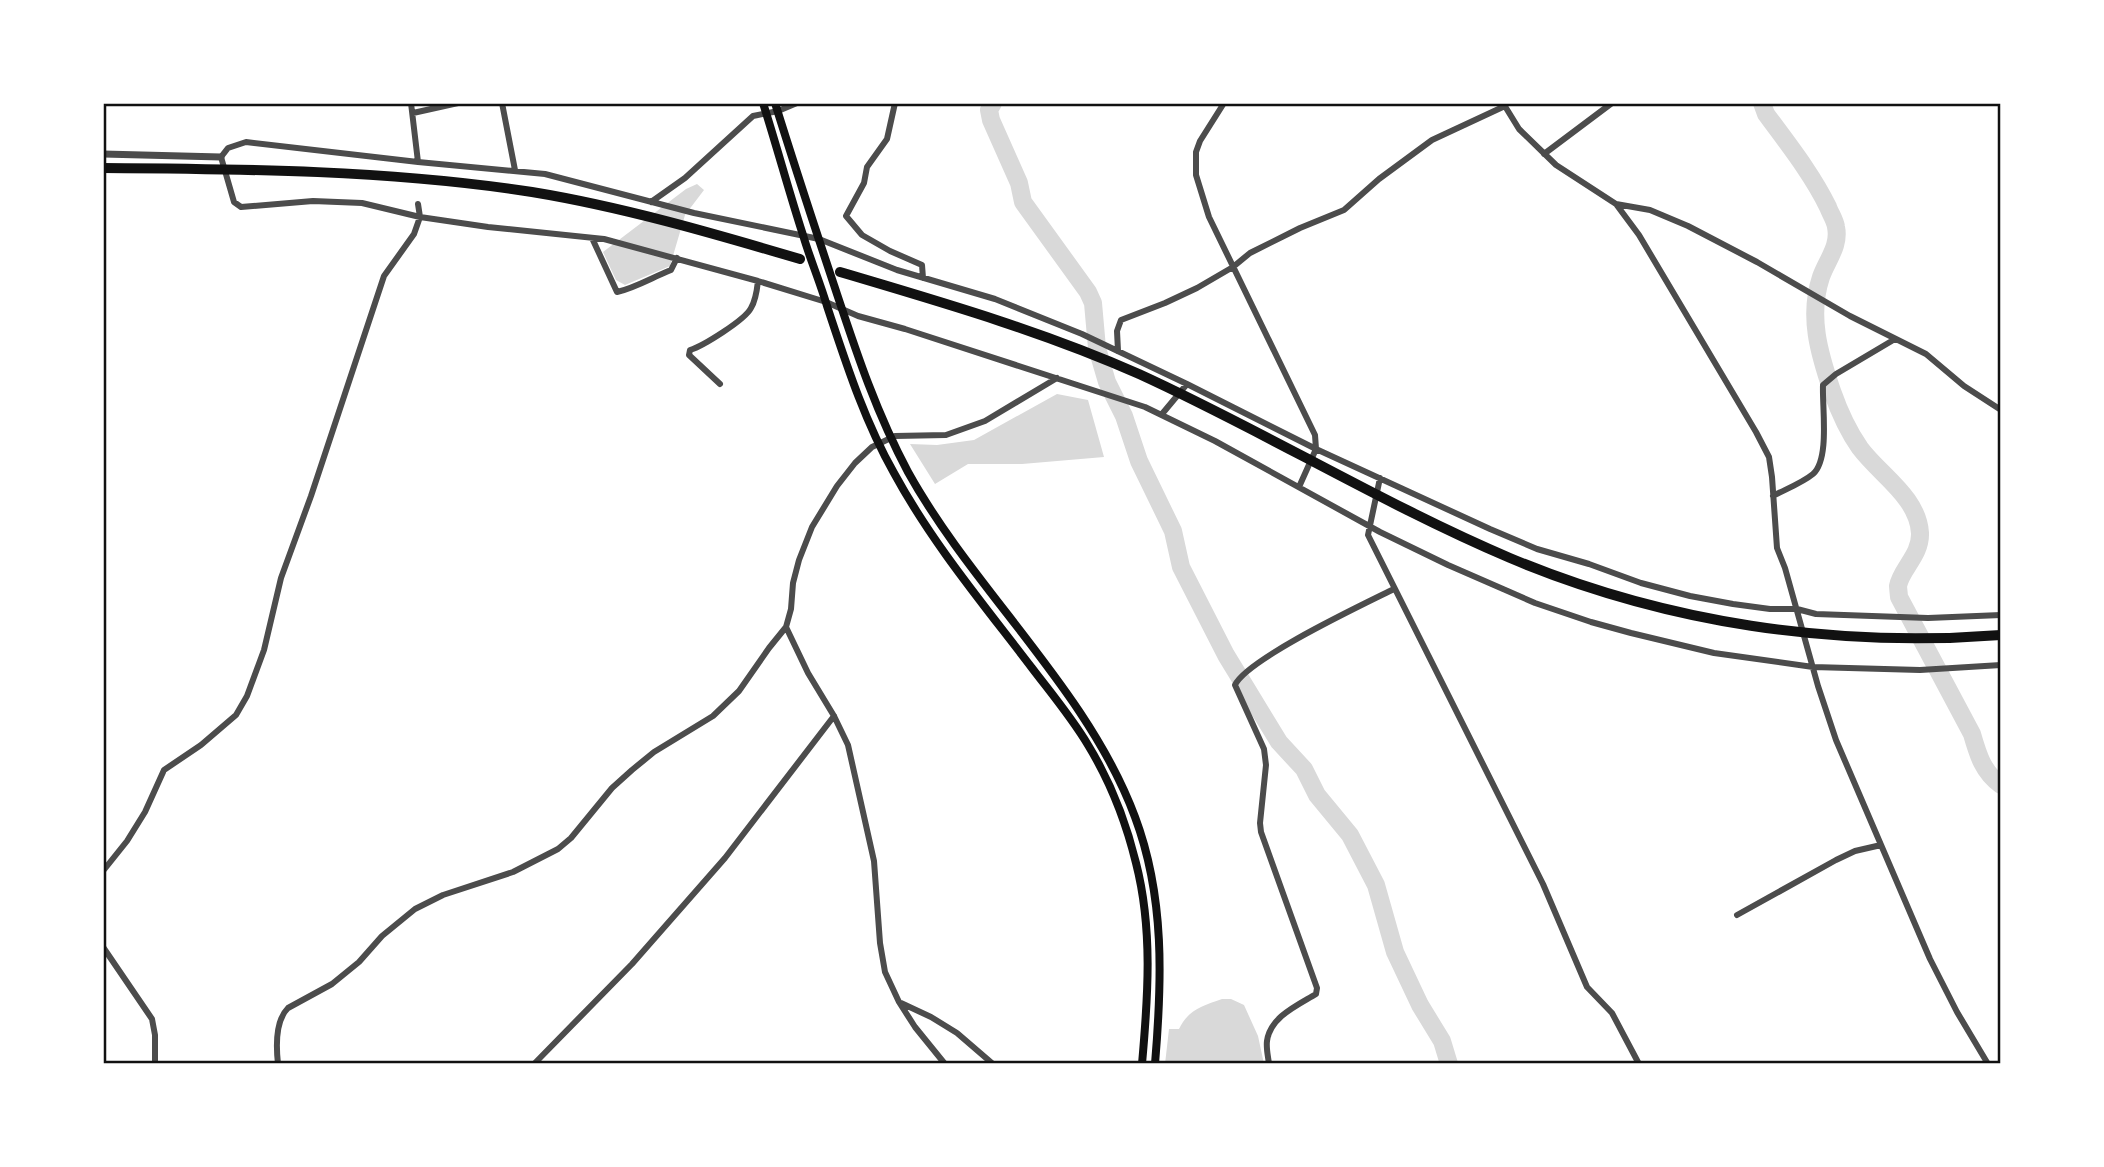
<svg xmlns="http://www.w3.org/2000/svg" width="2104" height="1167" font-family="'Varela Round',sans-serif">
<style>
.water{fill:#d9d9d9}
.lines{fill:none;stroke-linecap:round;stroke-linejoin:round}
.river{stroke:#d9d9d9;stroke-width:18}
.minor{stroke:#4c4c4c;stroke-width:6}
.tertiary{stroke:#4c4c4c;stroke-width:7}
.secondary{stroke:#111;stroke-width:8}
.motorway{stroke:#111;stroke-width:10}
.neatline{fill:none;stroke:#111;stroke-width:2.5}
</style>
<rect width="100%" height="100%" fill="#fff"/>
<path class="water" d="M697,184L704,190L685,215L670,266L625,285L616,280L603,252L686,189Z
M1057,394L1088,400L1104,457L1022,464H968L935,484L910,444L937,445L974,440Z
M1222,999H1231L1244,1005L1258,1036L1264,1064H1165L1169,1029H1179C1188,1010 1202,1006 1222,999Z"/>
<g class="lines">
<path class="river" d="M993,103L989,110L991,120L1019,183L1023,202L1088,292L1093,303L1097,348L1107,382L1124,416L1139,461L1173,531L1181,567L1226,655L1279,742L1304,769L1317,795L1350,835L1376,885L1395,952L1420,1005L1442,1041L1449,1064
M1762,103L1766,114C1788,144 1812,174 1828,207C1830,213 1835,220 1836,227C1840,246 1827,260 1821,277C1808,316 1819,353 1832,391C1839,411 1848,431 1860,448C1880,475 1918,497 1920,533C1921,555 1901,569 1898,586C1898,587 1899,596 1899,597L1972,734C1978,755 1983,772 2001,785"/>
<path class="minor" d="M411,103L418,162
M502,103L515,170
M895,103L887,139L867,167L864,183L846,216L862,235L890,251L922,265L923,278
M1224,103L1200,141L1196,152V175L1209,217L1315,435L1316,449L1299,487
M1503,103L1519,129L1556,165L1616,204L1639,235L1756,432L1769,457L1772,477L1777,548L1785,568L1818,686L1836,740L1930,959L1957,1012L1988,1064
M413,113L458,103
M1544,154L1612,103
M651,202L685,178L753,116L778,111L797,103
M1616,204L1650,210L1688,226L1757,262L1850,316L1926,354L1964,386L2001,410
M592,238L617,292C635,288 653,277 671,270L677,258
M1118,351L1117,331L1121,320L1165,303L1197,288L1233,267L1250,253L1300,228L1344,210L1379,179L1432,140L1505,106
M720,384L689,355L690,350C703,346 745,320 751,308C756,300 757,290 758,281
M1162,414L1187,384
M2001,430V449
M1380,478L1368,535L1543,884L1587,987L1612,1013L1639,1064
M1773,496C1786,489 1802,483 1813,474C1830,459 1822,407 1823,385L1836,374L1895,339
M2001,615L1928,618L1816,614L1797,609H1770L1733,604L1690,596L1641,583L1589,564L1537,549L1490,529L1316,449L1187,384L1082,334L995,299L897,270L819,239L694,213L545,174L418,162L246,142L228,148L221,157L234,202L241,207L313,201L362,203L420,217L488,227L604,239L758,281L826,302L858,316L905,329L1145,407L1215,441L1380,532L1448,565L1535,603L1591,622L1631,633L1714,653L1813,667L1920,670L2001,665
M786,627L808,673L834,716L848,745L874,861L880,943L885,972L899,1002L915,1027L945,1064
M103,871L127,841L145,812L164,770L201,745L236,715L247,696L264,650L281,578L311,496L384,276L414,234L420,217L418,204
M1737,915L1836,860L1855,851L1881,845
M103,947L152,1019L155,1035V1064
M901,1003L931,1017L957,1033L993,1064
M278,1064C276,1046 275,1021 288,1008L332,984L359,962L382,936L415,909L443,895L513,872L558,849L571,838L612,788L632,770L654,752L713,716L739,691L769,648L786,627L791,609L793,583L799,560L812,527L837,486L855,463L872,447L895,436L946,435L985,421L1057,378
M534,1064L632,964L725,858L834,716
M1269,1064C1268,1056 1266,1048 1267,1041C1270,1017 1298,1005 1316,994L1317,988L1261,832L1260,823L1266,765L1264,749L1235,685C1247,659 1364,604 1394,589"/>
<path class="tertiary" d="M103,154L221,157"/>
<path class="secondary" d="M763,103C777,147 789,192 803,235C810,259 820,282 827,306C846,363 864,420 894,473C932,543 984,605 1032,668C1051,693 1072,718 1088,745C1110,781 1126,822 1136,863C1153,929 1148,997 1142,1064
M775,103C794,164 814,225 834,285C856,351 875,410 908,472C974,591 1088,690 1135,817C1165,897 1162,981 1155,1064"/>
<path class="motorway" d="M103,168C246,169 390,170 532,192C623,207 712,233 800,259
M840,272C941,302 1042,331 1139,374C1264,431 1383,504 1510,558C1665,623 1834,648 2001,635"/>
</g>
<rect width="2104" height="1167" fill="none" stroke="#ffffff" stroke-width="210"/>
<rect x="105" y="105" width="1894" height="957" class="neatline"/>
</svg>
